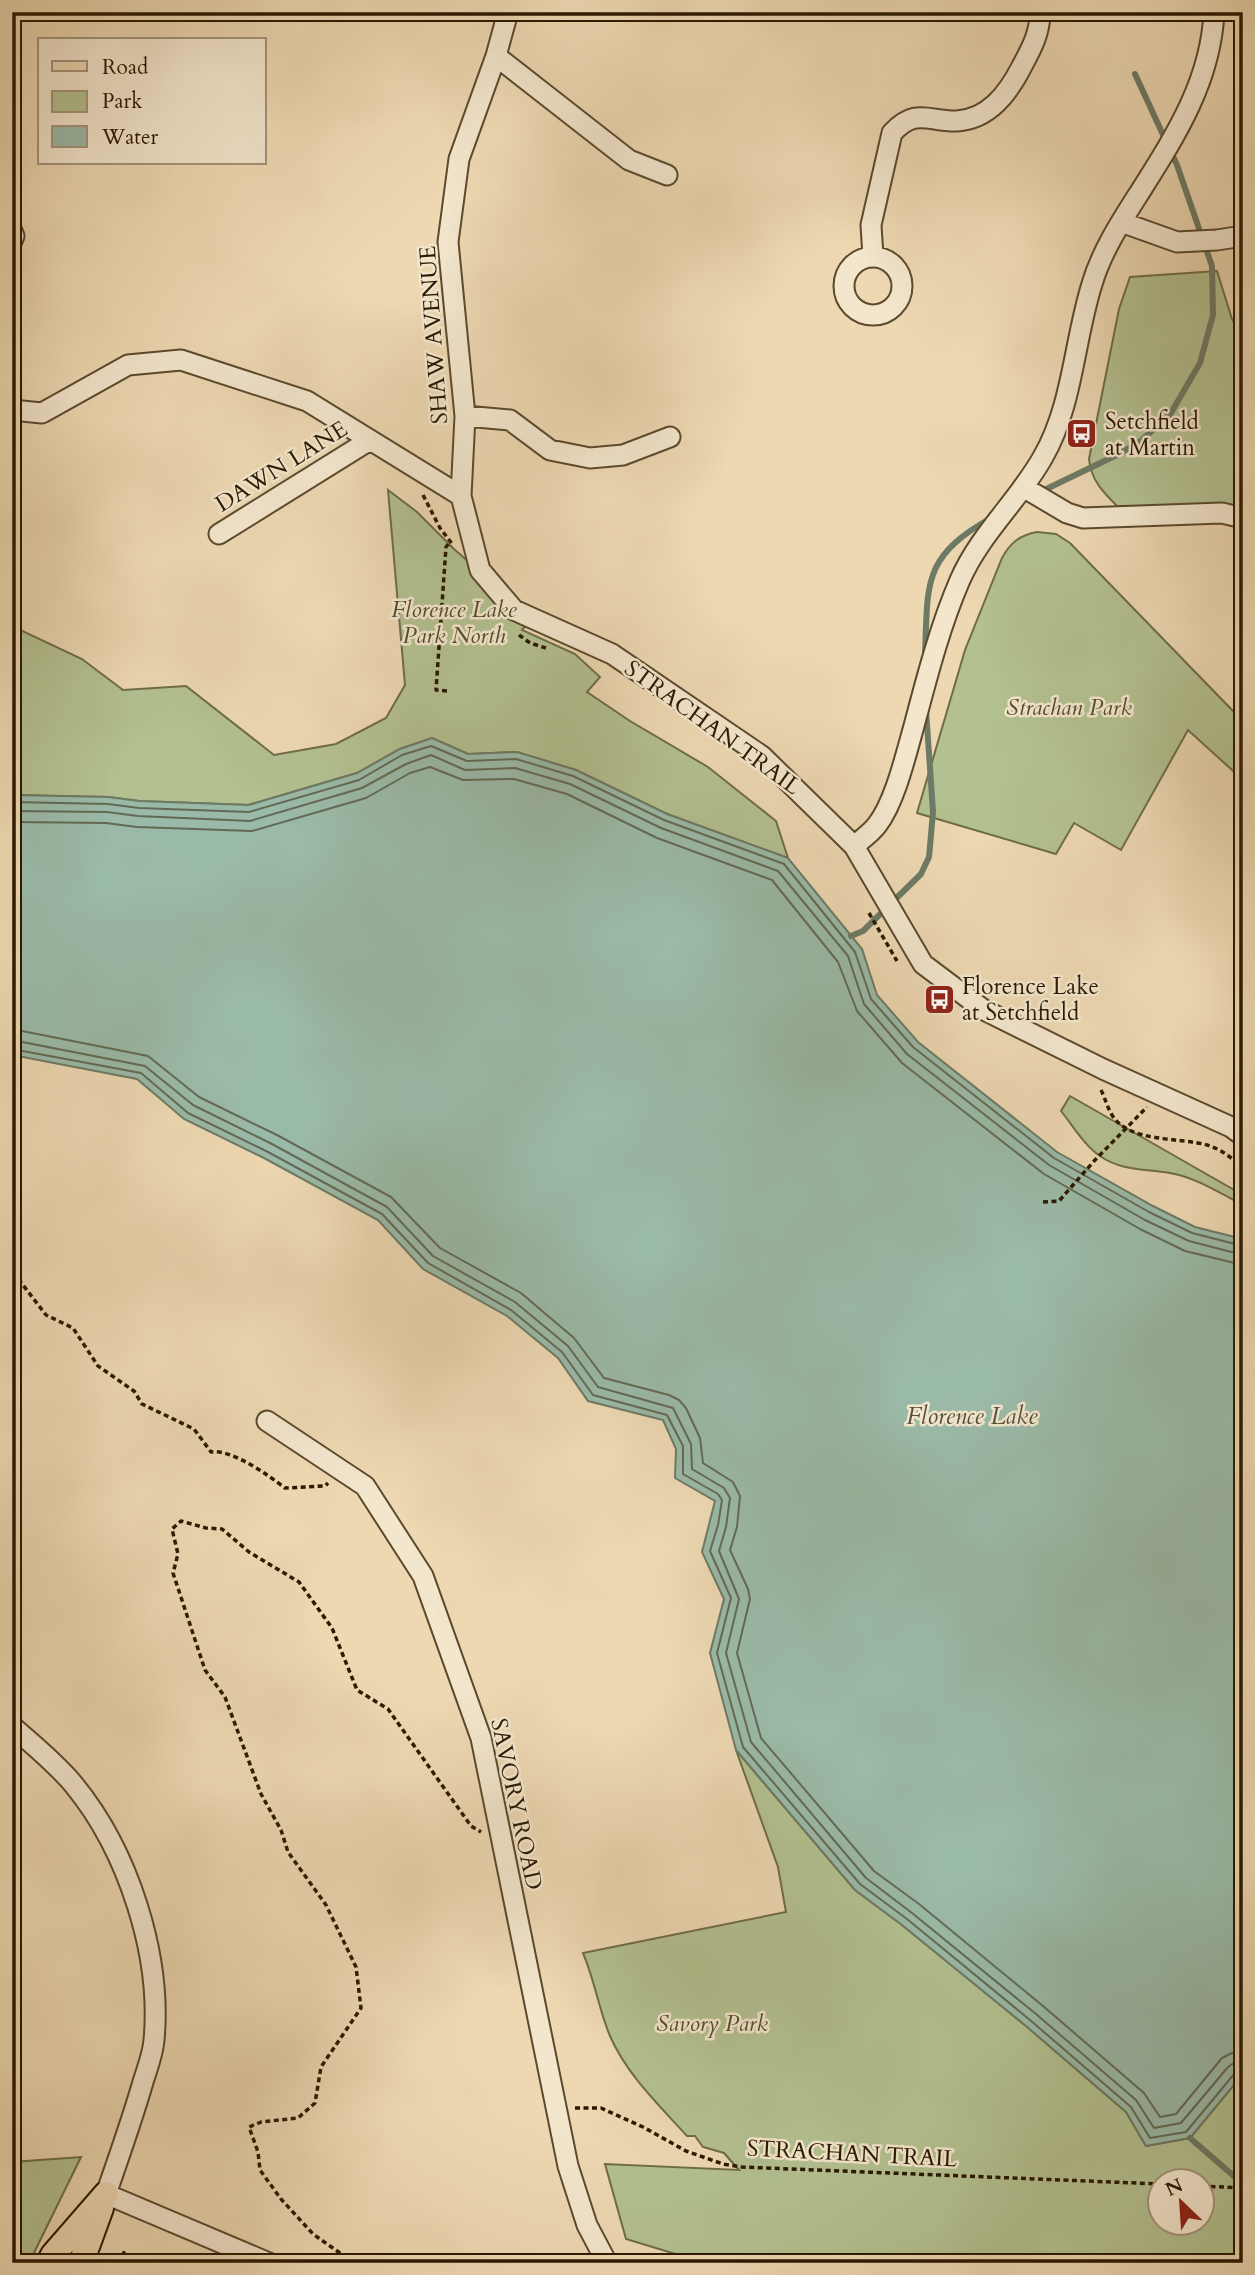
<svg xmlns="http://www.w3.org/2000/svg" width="1255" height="2275" font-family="Cardo,serif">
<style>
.green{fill:#b3c090;stroke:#6e6c48;stroke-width:2;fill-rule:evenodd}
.water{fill:#9abaa8;stroke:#6d7a65;stroke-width:2}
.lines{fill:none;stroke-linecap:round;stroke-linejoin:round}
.shore{stroke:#626a54;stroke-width:2}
.stream{stroke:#6d7a65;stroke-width:6}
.minor-casing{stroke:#5b492d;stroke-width:23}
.major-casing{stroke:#2a1901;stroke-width:28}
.path{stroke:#2a1901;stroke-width:3.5;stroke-dasharray:5 3.5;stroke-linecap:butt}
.minor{stroke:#f3e6cd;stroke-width:19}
.major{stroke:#edd8b2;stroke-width:24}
.labels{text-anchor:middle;stroke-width:5;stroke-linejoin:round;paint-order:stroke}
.street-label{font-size:23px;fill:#2a1901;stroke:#f3e6cd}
.poi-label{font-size:23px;fill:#2a1901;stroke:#f3e6cd;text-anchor:start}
.park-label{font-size:23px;font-style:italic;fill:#534b2c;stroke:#f3e6cd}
.water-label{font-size:24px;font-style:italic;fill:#51513b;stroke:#f3e6cd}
</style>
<rect width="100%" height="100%" fill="#edd8b2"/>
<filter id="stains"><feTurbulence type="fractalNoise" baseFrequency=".00286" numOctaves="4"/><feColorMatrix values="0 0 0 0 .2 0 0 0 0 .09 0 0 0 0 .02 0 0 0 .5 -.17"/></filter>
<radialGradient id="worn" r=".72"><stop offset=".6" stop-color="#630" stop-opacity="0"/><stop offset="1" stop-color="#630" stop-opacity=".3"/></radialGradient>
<path class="green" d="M1217,271L1232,319L1243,336V501L1235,506H1117C1103,492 1091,480 1089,459L1119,309L1130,277Z
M388,490L417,512L454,549L533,618L522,630L575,654L600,677L587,692L630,721L708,767L776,821L788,858L667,814L576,770L517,752L468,754L432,738L400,749L357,773L248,805L139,801L108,797L12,795V626L82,659L123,690L186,686L274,755L336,744L386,718L405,685Z
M1037,532L1056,534L1070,543L1233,711L1243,725V780L1188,730L1121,850L1074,823L1056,854L917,813L965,650L1002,558C1010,543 1020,535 1037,532Z
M1070,1096L1243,1195V1205C1222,1194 1201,1181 1179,1175C1152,1168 1124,1173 1100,1156C1085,1146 1073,1126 1061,1111Z
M736,1750L855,1890L902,1925L1026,2026L1126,2112L1146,2146L1190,2138L1243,2074V2263H705L626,2239L605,2164L739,2170L724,2153L703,2147L695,2136H687C659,2105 627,2075 610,2036C599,2010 595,1981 583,1953L786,1912L778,1867ZM1160,2180H1202V2222H1160Z
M81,2157L29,2263H12V2162Z"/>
<path class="water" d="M432,738L468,754L517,752L576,770L667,814L788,858L862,949L877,995L918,1042L1057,1152L1153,1206L1195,1227L1243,1239V2074L1190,2138L1146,2146L1126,2112L1026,2026L902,1925L855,1890L736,1750L710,1653L724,1599L702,1552L715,1501L675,1478L676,1449L663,1420L588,1401L558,1358L507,1316L423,1269L378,1220L264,1158L184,1119L137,1079L12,1055V795L108,797L139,801L249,805L357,773L400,749Z"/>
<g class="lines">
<path class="shore" d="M12,802L108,804L139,808L249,812L359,780L402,755L431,746L467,761L516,759L573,776L664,820L784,864L855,952L871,999L913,1047L1054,1158L1149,1212L1192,1233L1243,1246
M12,811L107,812L138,816L250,821L362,788L406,764L431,755L465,770L515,768L570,784L661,828L778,871L848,956L864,1004L907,1054L1049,1165L1145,1220L1189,1241L1243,1255
M12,822L106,823L137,827L252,831L366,798L410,773L430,767L463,780L514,779L567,794L657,838L772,880L838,962L857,1011L902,1063L1044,1174L1140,1229L1185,1251L1243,1265
M12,1029L148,1056L199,1097L277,1135L391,1197L440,1248L521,1293L574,1338L604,1378L669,1395L679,1400L686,1408L700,1438L703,1463L733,1482L740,1496L737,1527L730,1550L748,1589L750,1599L737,1653L761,1738L874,1871L919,1904L1043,2006L1144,2093L1160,2117L1176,2114L1222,2058L1232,2053L1243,2051
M12,1040L145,1066L193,1105L272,1144L387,1207L433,1256L515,1302L568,1346L598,1387L673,1408L691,1444L692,1469L724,1488L730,1498L726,1527L719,1551L739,1599L726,1653L751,1742L866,1878L912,1913L1036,2014L1136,2100L1154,2128L1181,2123L1228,2067L1235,2062H1243
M12,1049L141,1073L188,1113L268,1152L382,1214L428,1263L511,1310L562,1352L593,1395L667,1415L683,1446V1474L718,1494L722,1500L718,1525L710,1551L731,1598L717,1653L743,1747L860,1884L907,1919L1030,2020L1131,2107L1150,2138L1186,2132L1235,2073L1243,2070"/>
<path class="stream" d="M1038,493L1121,453L1142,440L1171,413L1200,363L1213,315L1212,266L1177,165L1135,74
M925,654C928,583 922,557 991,518
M851,936L863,931L921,874L929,857L933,812L926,710
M1190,2138L1243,2184"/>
<defs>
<path id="minor" d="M496,56L629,160L667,175
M1121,222L1177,242L1217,240L1243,236
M12,231L14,236L12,241
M873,256L871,225L892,133C916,107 929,122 957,121C989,119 1008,93 1021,68C1031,49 1040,34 1040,12
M844 286a29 29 0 1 1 58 0a29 29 0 1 1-58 0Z
M12,410L42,413L128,365L181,360L307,401L461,496L480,570L514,610L612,654L762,756L854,846L923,964L984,1010L1103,1069L1231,1127L1243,1136
M465,416L510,420L550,450L590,458L623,455L670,437
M1023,487L1067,513L1083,518L1222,513L1243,518
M461,496L465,416L448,242L459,159L496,56L508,12
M219,534L370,440
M854,846C861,840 871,833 877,825C895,802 906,754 914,726C927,677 940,626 960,580C980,534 1019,500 1043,457C1073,405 1074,341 1092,284C1101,253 1120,223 1138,195C1174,138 1211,82 1214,12
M267,1421L365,1486L423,1576L481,1738L568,2166L587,2225L607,2263
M12,1726C33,1745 56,1763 74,1785C128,1851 162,1955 154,2040C153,2054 147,2069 143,2082C132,2120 119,2157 106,2194L269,2263"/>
<path id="major" d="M49,2263L53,2255L106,2194
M81,2263L101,2208"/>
</defs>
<use href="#minor" class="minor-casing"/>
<use href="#major" class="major-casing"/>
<path class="path" d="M423,495L440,528L453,545
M519,635L530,643L546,648
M447,691L436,690L446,547L450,542
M869,913L897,961
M1101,1090C1105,1098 1107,1107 1112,1115C1129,1143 1179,1137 1207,1145C1221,1149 1232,1158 1243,1168
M1043,1202L1059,1201L1095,1160L1147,1107
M12,1274L16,1276L46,1315L73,1328L98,1366L134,1391L142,1404L194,1429L211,1452C232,1449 268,1475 285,1488L325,1486L328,1483
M575,2108H601L643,2127L686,2151L723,2164L742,2167L1160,2184
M1202,2186L1243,2188
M624,2256L634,2263
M118,2263L126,2249
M354,2263L313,2234L281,2199L260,2170L258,2152L249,2127L261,2122L298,2118L315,2103L321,2067L361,2008L356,1967L326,1905L288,1852L281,1830L261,1794L225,1697L205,1670L173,1573L178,1554L172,1529L181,1521L206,1528L222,1529L249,1552L299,1582L332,1628L357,1690L388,1709L471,1826L481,1832"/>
<use href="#minor" class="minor"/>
<use href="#major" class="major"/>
</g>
<defs>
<symbol id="bus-square" viewBox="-11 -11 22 22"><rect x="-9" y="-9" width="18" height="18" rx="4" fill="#8f2418" stroke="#f3e6cd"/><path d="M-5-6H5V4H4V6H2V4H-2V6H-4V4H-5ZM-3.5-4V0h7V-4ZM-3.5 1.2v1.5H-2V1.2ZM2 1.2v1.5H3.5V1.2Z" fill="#fff"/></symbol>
</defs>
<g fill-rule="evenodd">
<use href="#bus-square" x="1064" y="416" width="35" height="35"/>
<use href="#bus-square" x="922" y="982" width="35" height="35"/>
</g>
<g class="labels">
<g class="street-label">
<text transform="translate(433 335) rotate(-94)" y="8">SHAW AVENUE</text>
<text transform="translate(281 466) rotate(-32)" y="8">DAWN LANE</text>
<text transform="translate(713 727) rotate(36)" y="8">STRACHAN TRAIL</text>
<text transform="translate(517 1804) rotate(78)" y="8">SAVORY ROAD</text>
<text transform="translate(852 2153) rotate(3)" y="8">STRACHAN TRAIL</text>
</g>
<g class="poi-label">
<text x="1105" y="429">Setchfield<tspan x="1105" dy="26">at Martin</tspan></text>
<text x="962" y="994">Florence Lake<tspan x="962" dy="26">at Setchfield</tspan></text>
</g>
<g class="park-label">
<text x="454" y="617">Florence Lake<tspan x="454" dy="26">Park North</tspan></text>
<text x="1069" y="715">Strachan Park</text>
<text x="712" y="2031">Savory Park</text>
</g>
<g class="water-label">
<text x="972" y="1424">Florence Lake</text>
</g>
</g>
<rect width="1255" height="2275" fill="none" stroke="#edd8b2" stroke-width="42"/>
<rect x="14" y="14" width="1227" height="2247" fill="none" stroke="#2a1901" stroke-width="3.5"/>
<rect x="21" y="21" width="1213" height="2233" fill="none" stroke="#2a1901" stroke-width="2"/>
<rect x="38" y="38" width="228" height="126" fill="#f3e6cd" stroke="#a3947b" stroke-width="2"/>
<rect x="52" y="61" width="35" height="10" fill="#edd8b2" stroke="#a3947b" stroke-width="2"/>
<text x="102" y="74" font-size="21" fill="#2a1901">Road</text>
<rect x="52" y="91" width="35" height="21" fill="#b3c090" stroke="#a3947b" stroke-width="2"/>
<text x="102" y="108" font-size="21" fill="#2a1901">Park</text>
<rect x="52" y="126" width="35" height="21" fill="#9abaa8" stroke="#a3947b" stroke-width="2"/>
<text x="102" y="144" font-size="21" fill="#2a1901">Water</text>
<g transform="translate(1181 2202) rotate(335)"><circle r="33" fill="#f3e6cd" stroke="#a3947b" stroke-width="2"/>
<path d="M0-5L12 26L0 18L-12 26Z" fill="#8f2418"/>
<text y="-10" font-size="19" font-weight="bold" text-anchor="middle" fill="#2a1901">N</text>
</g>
<rect width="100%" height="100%" filter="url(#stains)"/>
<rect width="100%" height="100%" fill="url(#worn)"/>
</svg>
